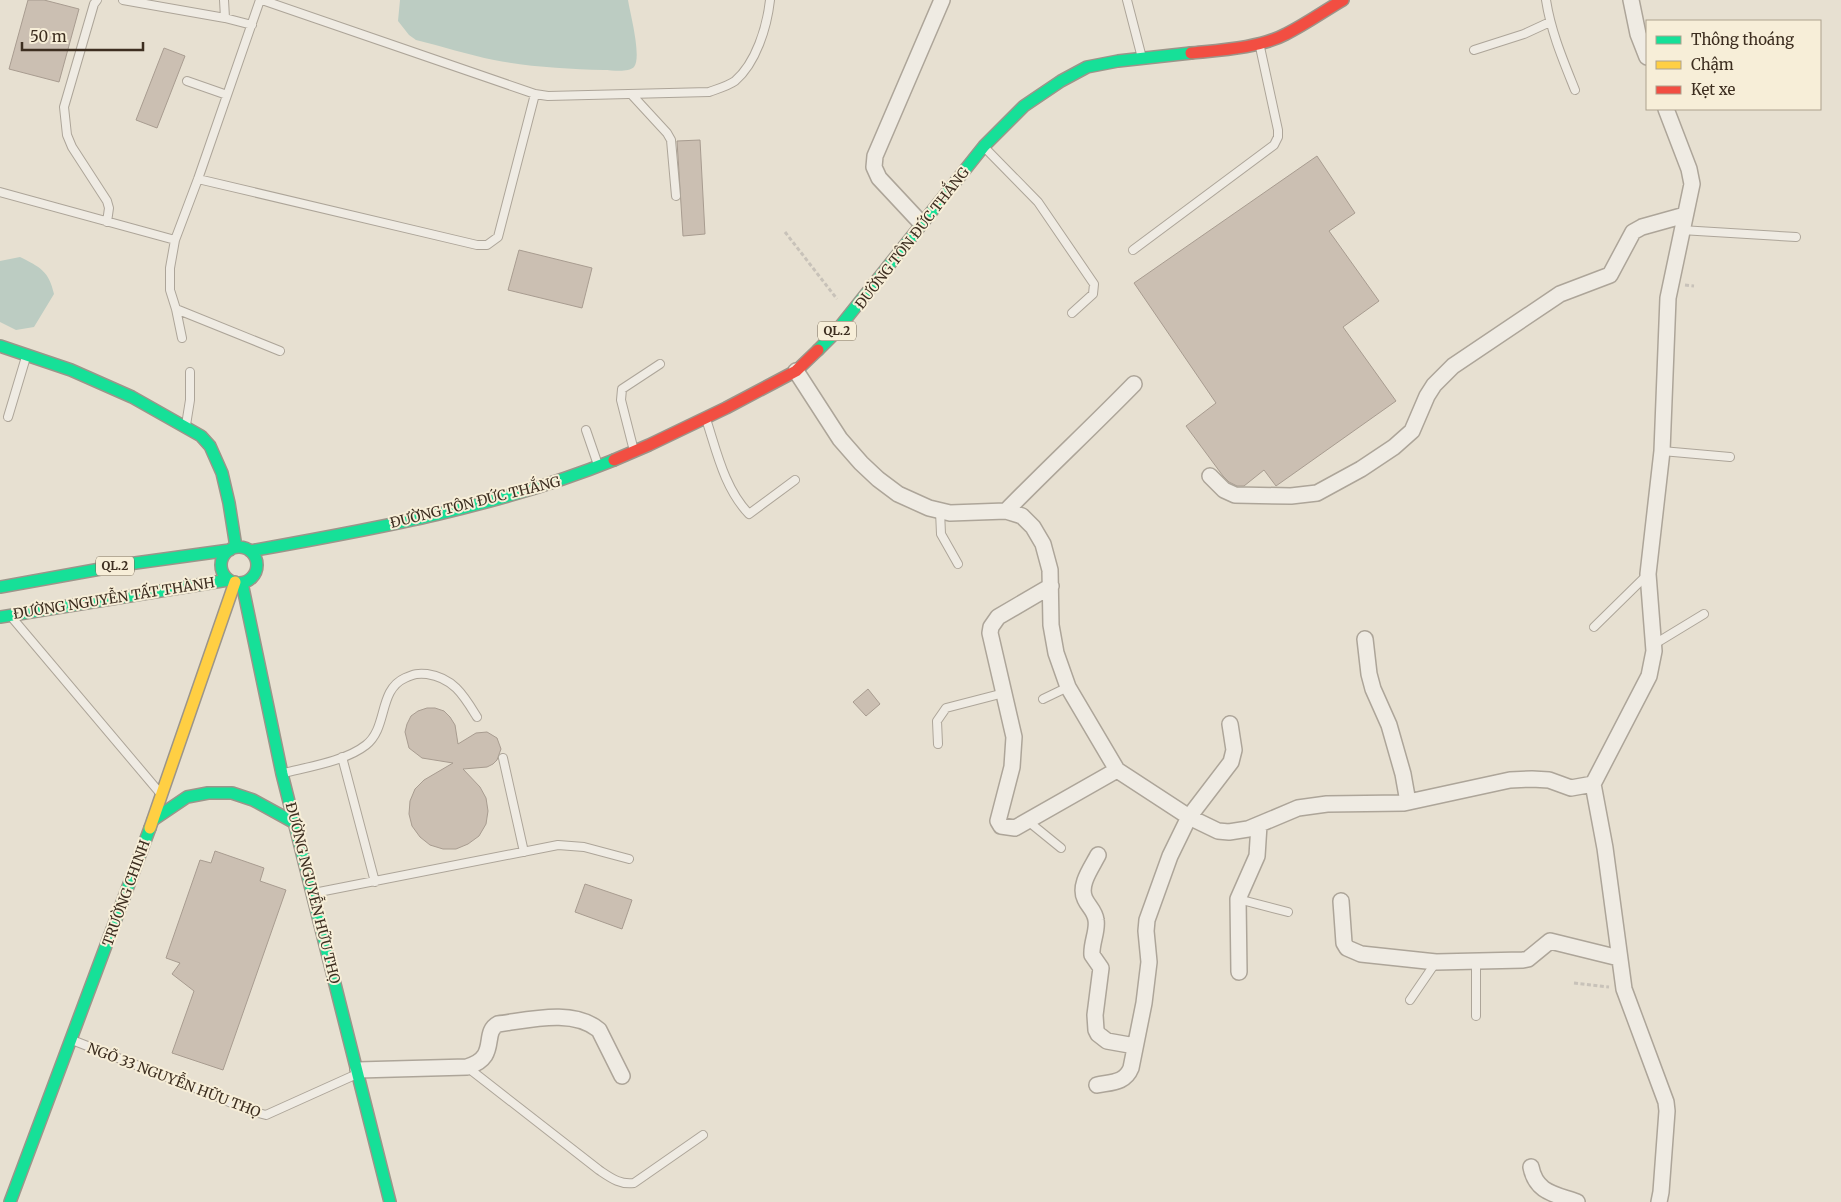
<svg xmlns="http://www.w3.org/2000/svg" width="1841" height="1202" font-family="Merriweather,serif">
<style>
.water{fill:#bcccc2}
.building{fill:#cbbfb2;stroke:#a89c90}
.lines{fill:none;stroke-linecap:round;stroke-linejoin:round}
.lane-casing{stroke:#ada599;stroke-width:10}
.street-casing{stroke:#ada599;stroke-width:18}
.fast-casing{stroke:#9c958a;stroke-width:14}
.slow-casing{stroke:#9c958a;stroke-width:14}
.jam-casing{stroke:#9c958a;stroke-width:14}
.path{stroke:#c8c2b9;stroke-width:3;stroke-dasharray:4 2.5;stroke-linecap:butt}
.lane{stroke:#efebe3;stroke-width:8}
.street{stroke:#efebe3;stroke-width:15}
.fast{stroke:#16e098;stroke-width:11}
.slow{stroke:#ffcf43;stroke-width:11}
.jam{stroke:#f24e42;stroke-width:11}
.labels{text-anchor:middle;stroke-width:4;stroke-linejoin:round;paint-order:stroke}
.shield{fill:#f7eed8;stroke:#756857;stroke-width:1}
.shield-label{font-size:12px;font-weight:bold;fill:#3d2e20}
.street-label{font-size:14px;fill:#3d2e20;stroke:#f7eed8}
</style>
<rect width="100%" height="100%" fill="#e7e0d1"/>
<path class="water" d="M400,0H628C630,13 642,57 634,67C628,73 612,70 604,70C567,69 530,67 494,60C468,55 442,46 416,40L409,35L398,21Z
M20,257C40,267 49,271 54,294L34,327L16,330L0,322V261Z"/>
<path class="building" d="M28,0H44L79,9L59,82L9,69Z
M164,48L185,56L157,128L136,120Z
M700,140L705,234L683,236L677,141Z
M1317,156L1355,213L1329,231L1379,301L1343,327L1396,401L1276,486L1264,470L1244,486H1237L1229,482L1223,476L1186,426L1216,403L1134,283Z
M519,250L592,268L582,308L508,290Z
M868,689L880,704L866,716L853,702Z
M427,708H435L444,711L450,717L455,725L458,744L476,733L487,732L497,738L501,749L497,760L493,764L487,767L463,769L480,787L486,798L488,811L486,824L479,836L468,844L456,849H443L430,845L420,837L412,826L409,814L410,801L415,789L424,780L453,763L422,758L409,748L405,732L407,724L411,716L418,711Z
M215,851L264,868L260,881L286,890L223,1070L172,1053L194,991L172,974L180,963L166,958L200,860L211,863Z
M585,884L632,900L622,929L575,912Z"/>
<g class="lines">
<defs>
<path id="lane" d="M97,0L94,4L64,107L67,135L72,147L107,201L109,208L107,222
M123,0L225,18L252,25
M224,0L225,18
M262,0L535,94L548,96L709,92C717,89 728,86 735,81C756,63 767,27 770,0
M1127,0L1141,54
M1546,0C1551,32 1563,60 1575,90
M1474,50L1524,34L1550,22
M187,81L227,95
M632,95L667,133L671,140L676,196
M987,150L1038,202L1094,284L1093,294L1072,313
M198,179L477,245H487L498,237L535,94
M0,192L175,240
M1681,230L1796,237
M1133,250L1274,145L1278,137V130L1260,47
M176,309L280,351
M182,338L176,309L170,290V268L175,240L198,179L260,0
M8,417L26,357
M707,422C717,453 725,489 749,514L795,480
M186,425L190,400V372
M586,430L597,462
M633,447L621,400L622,389L660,364
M1662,451L1730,457
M940,511L941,534L958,564
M14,620L160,793
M1594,627L1648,574
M1653,645L1704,614
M1043,699L1068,687
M938,744L937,721L946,708L1004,693
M342,757L375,882
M503,758L524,852
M284,773C308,767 346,761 366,745C388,728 378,690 405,678C414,674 418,673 427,674C454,678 464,696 477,717
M1029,822L1061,848
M314,893L558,845L584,847L629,859
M1238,899L1288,912
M1476,962V1016
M1410,1000L1436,962
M72,1040L218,1097L247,1110L266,1115L357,1074
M467,1067L599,1170C611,1178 620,1185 634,1183L703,1135"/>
<path id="street" d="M1631,0L1638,34L1647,57
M921,223L879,178L874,167L875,156L942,0
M796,371L840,439L861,463L878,479L898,494L929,508L950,513L1006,511L1022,516L1033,527L1043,544L1050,570L1051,625L1056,653L1068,687L1117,770L1189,817L1218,831L1229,832L1248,829L1298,808L1327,804L1404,803L1510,780L1532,779L1549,780L1571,788L1593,784
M1210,476L1224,490L1235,495L1291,496L1317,493L1361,469L1394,447L1412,431L1427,396L1434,385L1453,366L1560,294L1610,275L1633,232L1642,227L1685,215
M1006,511C1048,468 1092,427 1134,384
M1051,586L998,617L991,627L990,633L1014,737L1012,767L998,821L1001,826L1015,828L1117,770
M1365,639L1369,674L1373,689L1389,725L1403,774L1408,802
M1098,855C1092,867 1078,885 1085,899C1088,906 1095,911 1096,920C1098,931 1091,943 1092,955L1101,968L1095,1015L1096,1030L1098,1034L1107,1041L1135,1046
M1341,901L1344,943L1347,948L1361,954L1436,962L1523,960L1528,959L1550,941L1619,958
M1239,972L1238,899L1257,856L1259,825
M358,1070L467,1067C500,1057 481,1033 498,1024C529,1020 573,1008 599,1030L622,1076
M1097,1085C1112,1082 1125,1083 1131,1068L1144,1003L1149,962L1146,931L1147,920L1170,856L1189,817L1231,762L1234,750L1230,724
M1531,1167C1536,1193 1555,1194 1577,1202
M1659,1202L1661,1192L1667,1111L1666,1102L1624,989L1605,848L1593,784L1649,676L1654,651L1648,574L1662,451L1668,298L1692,184L1689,169L1666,109"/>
<path id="fast" d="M0,346L71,370L132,397L201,436L210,446L222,473L229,503L236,547
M818,350L834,334L984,146L1024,106L1061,81L1087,67L1118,61L1191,53
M221 565a18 18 0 1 1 36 0a18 18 0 1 1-36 0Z
M250,551C373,529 498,507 614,460
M242,583L282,774L390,1202
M0,587L128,564L230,550
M0,617L228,580
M153,820L187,797L208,793H232L253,800L295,823
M10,1202L150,828"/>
<path id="slow" d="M150,828L235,582"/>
<path id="jam" d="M1191,53C1221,50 1260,48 1286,34C1306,24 1324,11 1343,0
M614,460L649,445L726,408L796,371L818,350"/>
</defs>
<use href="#lane" class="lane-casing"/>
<use href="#street" class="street-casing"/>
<use href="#fast" class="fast-casing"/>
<use href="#slow" class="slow-casing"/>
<use href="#jam" class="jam-casing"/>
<path class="path" d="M785,232L837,299
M1685,285L1694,286
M1574,983L1609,987"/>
<use href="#lane" class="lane"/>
<use href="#street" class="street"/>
<use href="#fast" class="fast"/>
<use href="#slow" class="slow"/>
<use href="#jam" class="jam"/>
</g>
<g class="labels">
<g class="shield">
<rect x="818" y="321.5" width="38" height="19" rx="4"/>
<rect x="96" y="556.5" width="38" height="19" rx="4"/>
</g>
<g class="shield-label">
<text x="837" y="335">QL.2</text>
<text x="115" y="570">QL.2</text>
</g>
<g class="street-label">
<text transform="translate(912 238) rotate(-52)" y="5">ĐƯỜNG TÔN ĐỨC THẮNG</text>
<text transform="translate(475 502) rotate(-14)" y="5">ĐƯỜNG TÔN ĐỨC THẮNG</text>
<text transform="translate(114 598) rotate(-9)" y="5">ĐƯỜNG NGUYỄN TẤT THÀNH</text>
<text transform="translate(126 893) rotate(-70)" y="5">TRƯỜNG CHINH</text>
<text transform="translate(313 893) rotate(76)" y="5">ĐƯỜNG NGUYỄN HỮU THỌ</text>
<text transform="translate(174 1080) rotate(21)" y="5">NGÕ 33 NGUYỄN HỮU THỌ</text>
</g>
</g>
<rect x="1646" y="20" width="175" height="90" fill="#f7eed8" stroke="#ada18e"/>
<rect x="1656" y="36" width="25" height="8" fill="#16e098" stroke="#ada18e"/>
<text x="1691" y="45" font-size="15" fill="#3d2e20">Thông thoáng</text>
<rect x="1656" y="61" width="25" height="8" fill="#ffcf43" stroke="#ada18e"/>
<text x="1691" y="70" font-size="15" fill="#3d2e20">Chậm</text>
<rect x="1656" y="86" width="25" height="8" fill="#f24e42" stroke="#ada18e"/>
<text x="1691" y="95" font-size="15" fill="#3d2e20">Kẹt xe</text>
<path d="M22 42v8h121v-8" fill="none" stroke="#3d2e20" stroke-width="2.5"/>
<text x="30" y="42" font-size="15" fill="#3d2e20" stroke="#f7eed8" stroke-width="4" paint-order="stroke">50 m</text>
</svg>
